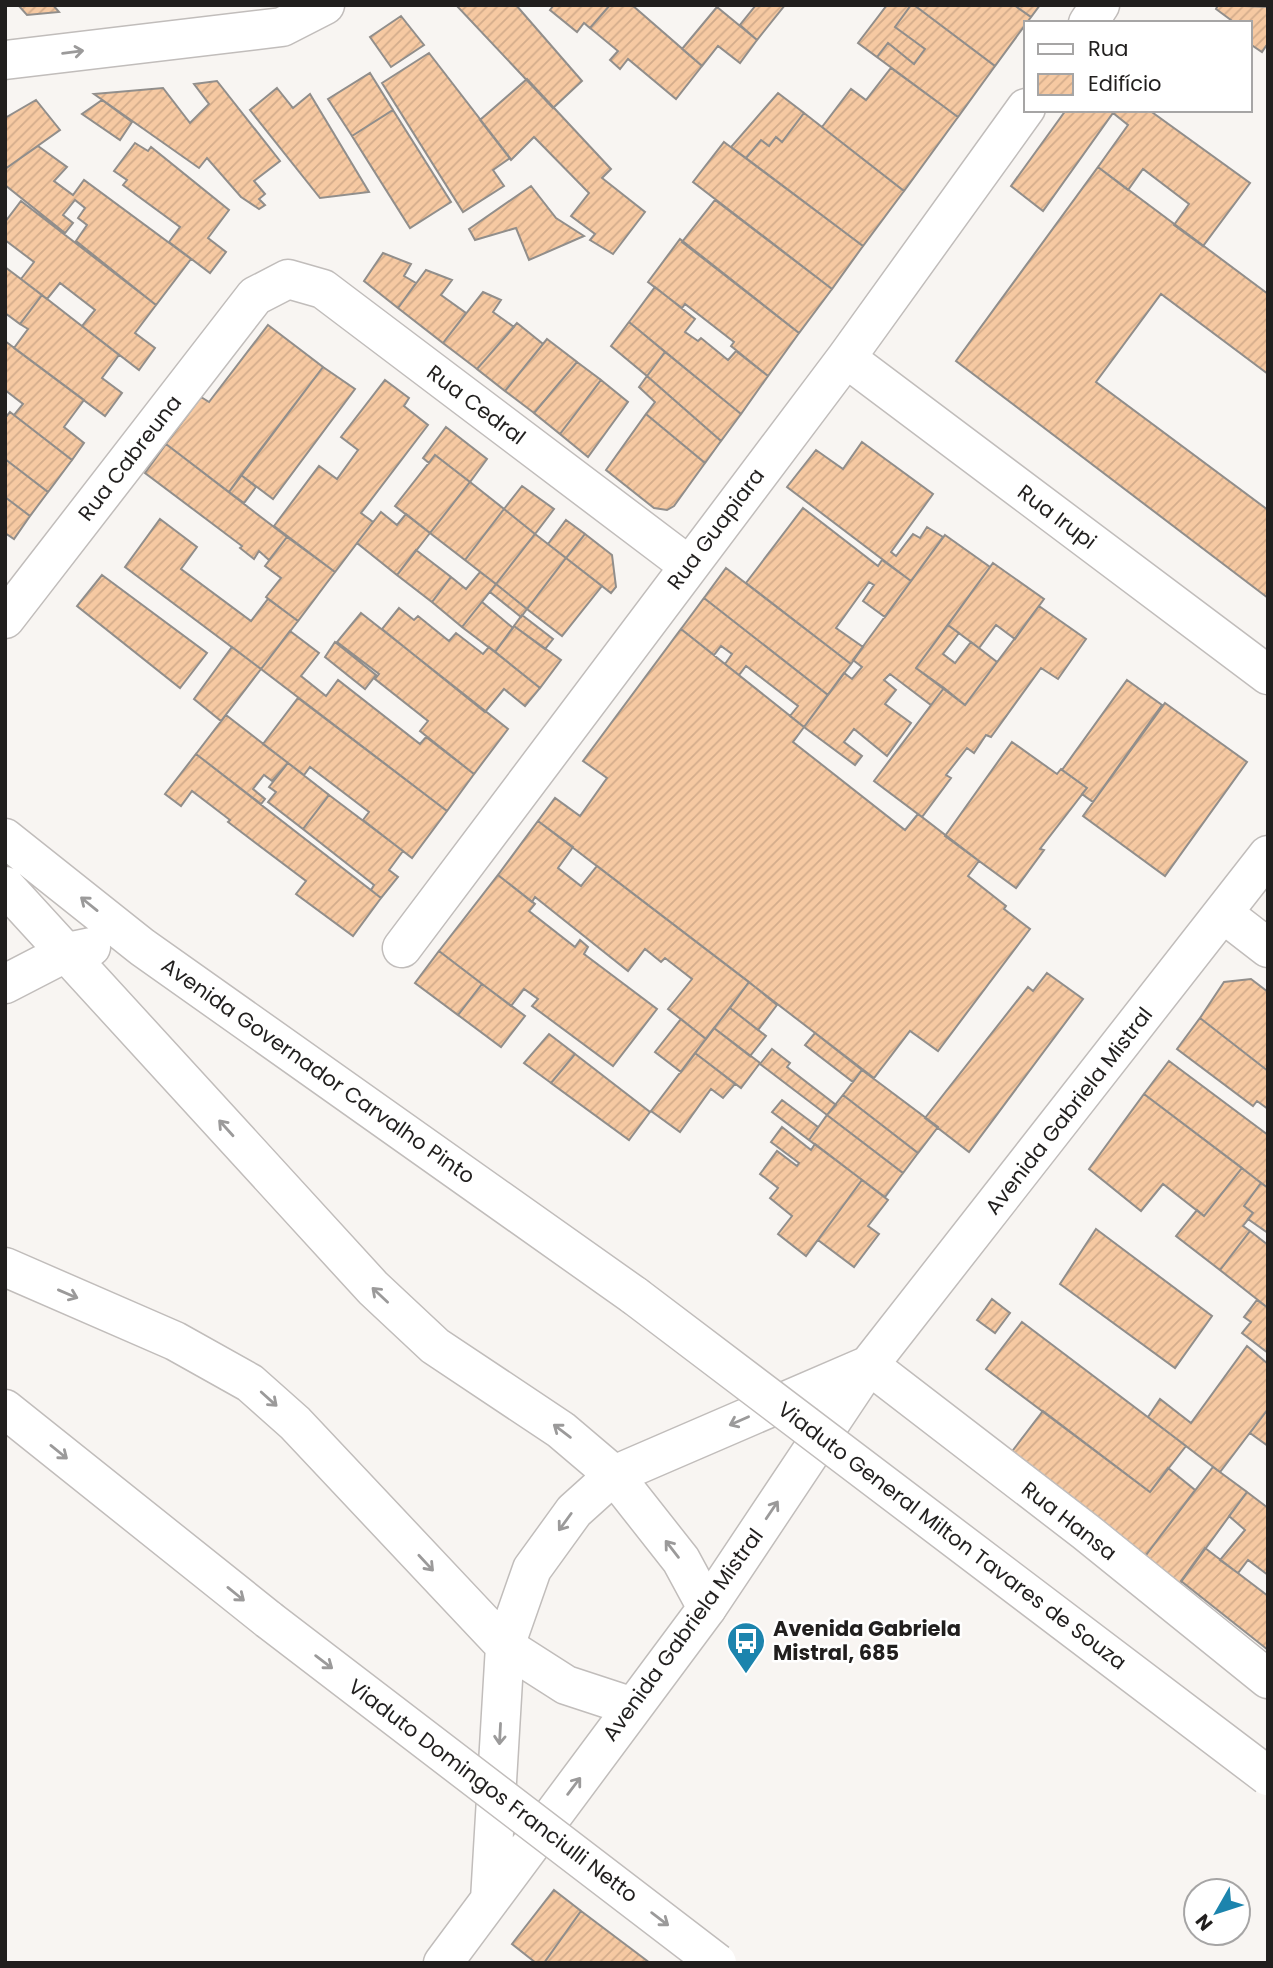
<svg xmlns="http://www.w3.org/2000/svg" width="1273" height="1968" font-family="Poppins,sans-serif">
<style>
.building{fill:url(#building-hatch);stroke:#918e8b;stroke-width:2}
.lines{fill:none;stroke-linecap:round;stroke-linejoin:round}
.street-casing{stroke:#c1bdbb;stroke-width:41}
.secondary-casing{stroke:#c1bdbb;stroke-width:41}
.primary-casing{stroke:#c1bdbb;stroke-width:41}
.street{stroke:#fff;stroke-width:38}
.secondary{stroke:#fff;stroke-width:38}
.primary{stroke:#fff;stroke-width:38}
.primary-bridge-casing{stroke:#c1bdbb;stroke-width:41;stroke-linecap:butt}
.primary-bridge{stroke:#fff;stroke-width:38}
.oneway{stroke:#9b9a9a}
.labels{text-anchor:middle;stroke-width:5;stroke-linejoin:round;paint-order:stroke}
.street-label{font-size:21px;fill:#211f1e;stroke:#fff}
.poi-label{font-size:21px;font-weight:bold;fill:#211f1e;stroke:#fff;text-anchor:start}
</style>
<defs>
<pattern id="building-hatch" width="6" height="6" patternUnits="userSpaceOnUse" patternTransform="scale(1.75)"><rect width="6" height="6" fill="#f6c9a2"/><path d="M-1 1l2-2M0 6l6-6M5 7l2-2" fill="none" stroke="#d3ac8b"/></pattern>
</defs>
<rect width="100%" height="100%" fill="#f8f5f2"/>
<path class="building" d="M18,5H53L59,12L27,15Z
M456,5H516L582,81L553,108Z
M554,5H610L590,28L584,23L577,32L550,10Z
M610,5H632L702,66L676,99L628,59L620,69L610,60L618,51L590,28Z
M756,5H785L757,40L740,25Z
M887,5H911L895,27L925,49L914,64L888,43L877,57L858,43Z
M911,5H914L995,66L958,117L877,57L888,43L914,64L925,49L895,27Z
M914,5H1014L1031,17L995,66Z
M1014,5H1040L1031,17Z
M1218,5L1268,7V47L1266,46L1262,52L1250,44V23H1235L1216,9Z
M717,7L757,40L740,63L718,46L702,66L682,49Z
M401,16L424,45L391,67L370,37Z
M429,53L510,158L493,170L504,186L463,212L382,83Z
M891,68L958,117L904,191L822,127L851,89L866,100Z
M370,73L393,110L352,136L328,99Z
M527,79L611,169L602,178L645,212L613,254L590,240L595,234L571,216L589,193L534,137L511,160L480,120Z
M217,81L280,161L254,181L265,194L259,199L265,205L259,209L241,197L207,158L199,168L94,94L163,88L190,123L209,104L194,84Z
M277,88L293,108L310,94L369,192L320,198L250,110Z
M778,93L804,113L782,142L776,137L769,146L761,140L746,158L731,147Z
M36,100L60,130L5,169V118Z
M102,100L132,122L120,140L82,114Z
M393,110L451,202L410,228L352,136Z
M1066,110H1149L1250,183L1203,246L1174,225L1189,204L1143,169L1128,190L1098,167L1128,125L1113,113L1043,211L1011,186Z
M804,113L904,191L863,246L746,158L761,140L769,146L776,137L782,142Z
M724,142L863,246L832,289L693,182Z
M135,143L148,151L151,147L229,210L208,238L226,252L210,273L169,242L180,227L123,185L127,180L114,171Z
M38,146L67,167L54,181L73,195L84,180L191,259L156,305L76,241L87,225L78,218L85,208L75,200L63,215L73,223L65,233L5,185V169Z
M1098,167L1268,294V374L1161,294L1096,382L1268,510V598L956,361Z
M531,186L556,218L584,236L529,260L516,228L475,240L469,229Z
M715,200L832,289L799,333L682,242Z
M21,201L156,305L135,333L155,348L139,370L82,326L95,310L60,283L47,299L21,279L34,262L5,240V222Z
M680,239L799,333L768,376L731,346L734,342L685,304L682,308L648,282Z
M383,253L411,264L404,276L416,283L398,308L364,281Z
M5,267L42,295L20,324L5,313Z
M426,270L452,280L441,295L466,313L443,343L398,308Z
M655,287L695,319L685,332L698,341L701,338L728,360L736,351L768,376L741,414L629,322Z
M483,292L501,300L493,312L514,327L477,369L443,343Z
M42,295L119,355L102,378L122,393L105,416L14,348L28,329L20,324Z
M629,322L665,352L647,376L611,346Z
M517,323L543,344L505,391L477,369Z
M268,325L323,367L229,492L166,444L201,397L209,402Z
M547,339L577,362L534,413L505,391Z
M5,341L84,400L64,427L84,443L72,460L14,415L23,404L5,390Z
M665,352L741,414L721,441L647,376Z
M577,362L601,380L560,434L534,413Z
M323,367L355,389L273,499L241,475Z
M647,376L721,441L705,463L646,414L655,402L639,387Z
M385,380L409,398L404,406L428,425L361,513L373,522L335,572L274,526L319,466L337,479L358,450L341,437Z
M601,380L628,402L588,457L560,434Z
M10,412L72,460L48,492L5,459V418Z
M646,414L705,463L674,506L667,510L654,508L606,470Z
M446,427L487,459L470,482L435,455L429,463L423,458Z
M862,442L933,494L891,552L896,556L913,534L920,538L927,527L943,537L911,581L787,487L816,450L843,469Z
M166,444L287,537L269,560L259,551L254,559L240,548L242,546L145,473Z
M435,455L470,482L430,533L395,506Z
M5,459L48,492L30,516L5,497Z
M241,475L256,487L244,503L229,492Z
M470,482L504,509L465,560L430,533Z
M522,486L554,509L535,534L504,509Z
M5,497L30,516L14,539L5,533Z
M803,508L878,566L882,560L911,581L885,617L863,601L874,585L869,582L836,628L863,647L851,664L746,583Z
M504,509L535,534L496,584L465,560Z
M381,512L397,525L406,514L430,533L397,575L357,543Z
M160,519L197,547L181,569L251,621L268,599L298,621L261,669L125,567Z
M566,520L585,534L566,558L548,544Z
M535,534L566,558L527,609L496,584Z
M585,534L612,555L616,587L611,593L566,558Z
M945,535L990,567L916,668L944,688L931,705L890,674L884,680L896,690L885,704L911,723L887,756L854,729L844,742L862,756L855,765L804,727L844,673L852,679L862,667L853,660Z
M287,537L335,572L298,621L266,597L281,578L265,566Z
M416,550L451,577L432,602L397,575Z
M566,558L602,586L562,636L527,609Z
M993,563L1044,599L1015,639L996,625L979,648L948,625Z
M726,568L851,664L828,695L704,598Z
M480,572L496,584L462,627L432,602L451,577L466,589Z
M102,575L207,653L180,688L77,606Z
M496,584L527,609L521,617L490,592Z
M704,598L828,695L804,727L790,716L798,706L746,666L739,675L725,664L732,654L721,646L714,655L681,629Z
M482,602L513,628L495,652L462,627Z
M1039,606L1086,639L1058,679L1041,668L991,737L986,735L974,753L967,748L946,775L951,778L922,817L874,781L944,688L965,705Z
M399,608L414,620L418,616L449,641L456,633L483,654L489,647L540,688L525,706L504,689L485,712L382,629Z
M361,613L508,729L474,774L420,731L428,721L375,679L379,674L337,642Z
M522,615L553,639L545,649L514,626Z
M948,625L959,633L943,654L955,663L971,642L997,662L965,705L916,668Z
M514,626L561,660L540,688L495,652Z
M681,629L804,727L793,742L905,830L918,814L979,861L968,876L1006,906L1004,909L1030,929L938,1051L910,1031L874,1078L538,821L555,798L580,816L607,778L583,761Z
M290,631L319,653L301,676L326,696L338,680L420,744L426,737L474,774L447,811L261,669Z
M335,642L376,675L365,689L325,657Z
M232,647L261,669L221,721L194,699Z
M1127,680L1162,705L1093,802L1082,794L1087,788L1062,770Z
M298,698L447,811L412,858L363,820L369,812L310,767L304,775L263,744Z
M1165,703L1247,762L1165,876L1083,816Z
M226,715L288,763L272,781L264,775L253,789L265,799L261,804L196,754Z
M1012,742L1057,774L1061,769L1087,788L1040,849L1044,850L1016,888L945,836Z
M196,754L381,898L353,936L296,894L306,881L228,822L230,820L192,791L181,806L165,794Z
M288,763L329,795L303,829L268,802L276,792L269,787Z
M329,795L403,851L389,870L398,877L381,898L371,890L374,885L303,829Z
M538,821L573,847L558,868L581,886L597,866L749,982L706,1039L668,1009L692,979L665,958L661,962L645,949L628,971L535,897L532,902L498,875Z
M498,875L535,904L529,911L575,947L580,940L588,947L584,954L657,1009L613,1066L532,1006L538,999L524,989L511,1006L439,951Z
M439,951L482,984L458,1015L415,983Z
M1047,973L1083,999L969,1152L925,1118L1028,987L1033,991Z
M1251,979L1268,992V1071L1200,1018L1224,982Z
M749,982L777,1005L758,1030L730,1008Z
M482,984L525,1016L501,1047L458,1015Z
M730,1008L766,1036L750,1056L714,1028Z
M1200,1018L1268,1071V1109L1257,1101L1253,1106L1177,1049Z
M681,1019L706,1039L681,1072L655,1052Z
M714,1028L760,1063L741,1088L695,1053Z
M815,1033L862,1070L853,1082L805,1045Z
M549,1034L575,1054L551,1083L524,1063Z
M772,1049L790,1063L787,1067L836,1105L827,1115L760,1064Z
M695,1053L735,1084L723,1098L711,1089L680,1132L651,1111Z
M575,1054L650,1112L629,1140L551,1083Z
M1169,1061L1268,1135V1188L1144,1094Z
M862,1070L938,1127L918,1153L843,1095Z
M1144,1094L1242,1168L1204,1216L1163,1184L1141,1211L1089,1169Z
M843,1095L918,1153L903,1173L827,1115Z
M782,1100L818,1127L809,1140L772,1112Z
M827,1115L903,1173L885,1197L809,1140Z
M782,1127L811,1150L815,1144L862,1180L806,1256L778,1234L792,1216L770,1198L778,1188L760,1174L777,1151L797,1166L799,1163L771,1142Z
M1242,1168L1261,1183L1244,1206L1253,1213L1243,1226L1250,1231L1220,1270L1176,1236L1197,1210L1204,1216Z
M862,1180L888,1200L868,1226L879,1234L854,1267L818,1240Z
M1261,1183L1268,1188V1233L1248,1219L1253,1213L1244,1206Z
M1096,1229L1212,1316L1175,1368L1060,1284Z
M1250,1231L1268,1245V1308L1220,1270Z
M992,1299L1010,1313L995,1333L977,1320Z
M1257,1300L1268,1308V1353L1242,1333L1251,1322L1244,1317Z
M1022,1322L1186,1446L1150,1492L986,1369Z
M1247,1346L1268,1364V1409L1220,1472L1148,1417L1160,1399L1191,1423Z
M1268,1409V1446L1250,1433Z
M1043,1411L1150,1492L1168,1468L1195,1490L1143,1559L1010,1454Z
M1213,1467L1247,1492L1178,1586L1143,1559Z
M1247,1492L1268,1508V1575L1248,1560L1238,1573L1220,1560L1245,1530L1229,1516Z
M1205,1548L1268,1596V1650L1181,1581Z
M554,1890L581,1911L544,1963H536L512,1944Z
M581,1911L650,1963H544Z"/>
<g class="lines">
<defs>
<path id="street" d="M1088,23L1100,5
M5,60L282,27L325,5
M846,358L1268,675
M5,619L255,296L288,279L323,289L688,565
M1224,914L1268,948
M402,948L846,358L1026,108
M869,1365L1086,1532L1268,1679"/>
<path id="secondary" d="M614,1475L869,1365
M707,1608L869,1365L1268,855"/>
<path id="primary" d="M5,838L142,947L635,1296
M5,886L373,1288L435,1346L561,1430L614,1475L681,1560L707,1608L443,1963
M5,984L67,952L91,947
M5,1267L175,1341L250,1383L295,1423L505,1646L566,1685L633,1707
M5,1409L269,1620
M490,1900L505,1646L532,1569L574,1511L614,1475"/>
</defs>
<use href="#street" class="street-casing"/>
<use href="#secondary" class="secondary-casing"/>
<use href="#primary" class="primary-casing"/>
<use href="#street" class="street"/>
<use href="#secondary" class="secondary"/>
<use href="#primary" class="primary"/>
<defs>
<path id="primary-bridge" d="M635,1296L1268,1776
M269,1620L717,1963"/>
</defs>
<use href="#primary-bridge" class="primary-bridge-casing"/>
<use href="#primary-bridge" class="primary-bridge"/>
</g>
<defs><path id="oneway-shaft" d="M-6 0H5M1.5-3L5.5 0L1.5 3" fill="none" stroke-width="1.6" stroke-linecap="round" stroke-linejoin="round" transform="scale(1.75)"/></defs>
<g class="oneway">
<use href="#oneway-shaft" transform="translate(73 52) rotate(-7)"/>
<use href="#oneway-shaft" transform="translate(89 904) rotate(-141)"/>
<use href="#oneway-shaft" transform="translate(226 1128) rotate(-132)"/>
<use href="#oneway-shaft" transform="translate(68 1294) rotate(23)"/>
<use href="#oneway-shaft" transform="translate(380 1295) rotate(-137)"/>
<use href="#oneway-shaft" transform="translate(269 1399) rotate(42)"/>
<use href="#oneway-shaft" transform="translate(739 1421) rotate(156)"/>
<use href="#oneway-shaft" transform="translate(562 1431) rotate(-143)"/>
<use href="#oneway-shaft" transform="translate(59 1452) rotate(39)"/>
<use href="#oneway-shaft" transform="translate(772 1510) rotate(-56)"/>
<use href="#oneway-shaft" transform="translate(565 1522) rotate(126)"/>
<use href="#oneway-shaft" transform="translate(672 1549) rotate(-128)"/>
<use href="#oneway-shaft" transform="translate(426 1563) rotate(47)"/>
<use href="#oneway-shaft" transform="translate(236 1594) rotate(39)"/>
<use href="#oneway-shaft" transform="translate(324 1662) rotate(37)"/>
<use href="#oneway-shaft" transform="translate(500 1734) rotate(93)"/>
<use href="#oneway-shaft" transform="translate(574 1786) rotate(-53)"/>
<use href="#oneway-shaft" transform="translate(660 1919) rotate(37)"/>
</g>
<defs>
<symbol id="bus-pin" viewBox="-11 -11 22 30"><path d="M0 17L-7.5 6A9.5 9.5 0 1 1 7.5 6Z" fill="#1c84ad" stroke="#fff"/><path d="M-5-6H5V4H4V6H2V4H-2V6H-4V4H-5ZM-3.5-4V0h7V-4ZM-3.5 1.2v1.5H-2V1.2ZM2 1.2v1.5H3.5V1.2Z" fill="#fff"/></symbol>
</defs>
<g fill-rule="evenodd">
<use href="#bus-pin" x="724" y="1619" width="44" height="60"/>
</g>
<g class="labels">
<g class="street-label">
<text transform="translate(476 405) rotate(37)" y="7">Rua Cedral</text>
<text transform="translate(130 458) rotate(-52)" y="7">Rua Cabreuna</text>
<text transform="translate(1057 517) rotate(37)" y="7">Rua Irupi</text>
<text transform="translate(716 529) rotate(-53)" y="7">Rua Guapiara</text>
<text transform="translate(318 1071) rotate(35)" y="7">Avenida Governador Carvalho Pinto</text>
<text transform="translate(1069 1111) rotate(-52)" y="7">Avenida Gabriela Mistral</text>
<text transform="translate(1069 1521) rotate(38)" y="7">Rua Hansa</text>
<text transform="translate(952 1536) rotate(37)" y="7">Viaduto General Milton Tavares de Souza</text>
<text transform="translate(683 1635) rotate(-54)" y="7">Avenida Gabriela Mistral</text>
<text transform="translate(493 1791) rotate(37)" y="7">Viaduto Domingos Franciulli Netto</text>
</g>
<g class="poi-label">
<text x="773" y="1636">Avenida Gabriela<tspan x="773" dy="24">Mistral, 685</tspan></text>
</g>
</g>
<rect width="1273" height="1968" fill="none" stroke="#211f1e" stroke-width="14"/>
<rect x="1024" y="21" width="228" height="91" fill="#ffffff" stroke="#a6a5a5" stroke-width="2"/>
<rect x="1038" y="44" width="35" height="10" fill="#ffffff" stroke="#a6a5a5" stroke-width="2"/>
<text x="1088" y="56" font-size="21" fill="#211f1e">Rua</text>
<rect x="1038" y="74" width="35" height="21" fill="url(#building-hatch)" stroke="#a6a5a5" stroke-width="2"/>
<text x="1088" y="91" font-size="21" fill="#211f1e">Edifício</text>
<g transform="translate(1217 1912) rotate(231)"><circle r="33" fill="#ffffff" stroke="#a6a5a5" stroke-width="2"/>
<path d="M0-5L12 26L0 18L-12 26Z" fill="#1c84ad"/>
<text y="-10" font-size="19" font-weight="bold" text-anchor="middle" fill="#211f1e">N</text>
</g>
</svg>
